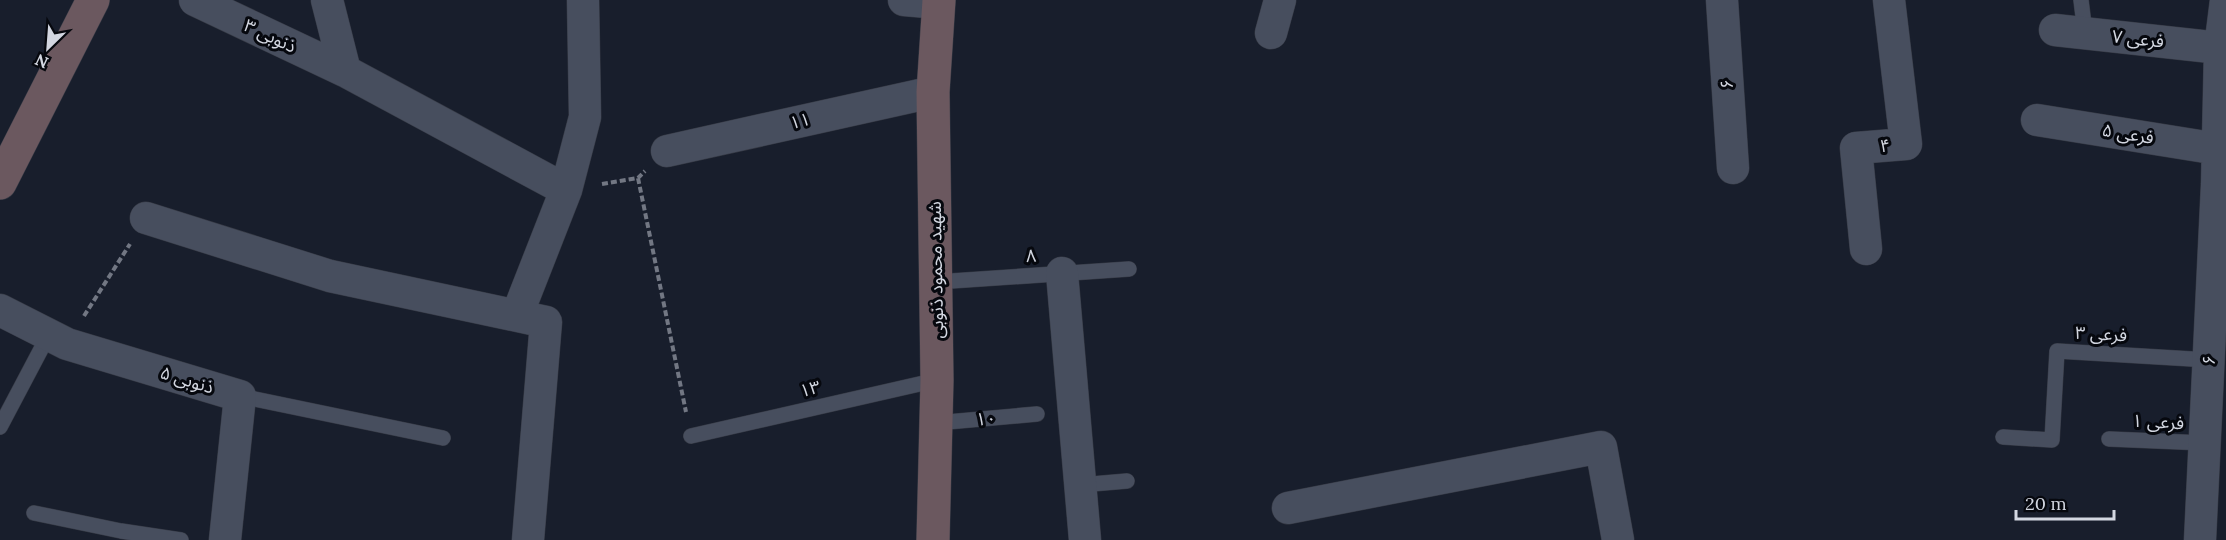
<svg xmlns="http://www.w3.org/2000/svg" width="2226" height="540" font-family="Lora,'Noto Sans Arabic',serif">
<style>
.lines{fill:none;stroke-linecap:round;stroke-linejoin:round}
.lane-casing{stroke:#363a45;stroke-width:16}
.street-casing{stroke:#363a45;stroke-width:33}
.secondary-casing{stroke:#363a45;stroke-width:34}
.path{stroke:#727783;stroke-width:4;stroke-dasharray:6 3;stroke-linecap:butt}
.lane{stroke:#474e5e;stroke-width:15}
.street{stroke:#474e5e;stroke-width:32}
.secondary{stroke:#6b585f;stroke-width:33}
.labels{text-anchor:middle;stroke-width:6;stroke-linejoin:round;paint-order:stroke}
.street-label{font-size:18px;fill:#d3d7e1;stroke:#06080e}
</style>
<rect width="100%" height="100%" fill="#181e2c"/>
<g class="lines">
<defs>
<path id="lane" d="M2081,0L2085,33
M936,282L1129,269
M240,396L443,438
M936,423L1037,414
M0,427L48,336
M691,436L937,380
M2003,437L2052,440L2057,351L2209,360
M2109,439L2205,443
M1080,485L1127,481
M34,513L121,531L181,540"/>
<path id="street" d="M195,0L345,71L566,190
M327,0L345,71
M904,0L939,3
M1722,0L1733,168
M2055,30L2220,48
M1271,33L1280,0
M2037,120L2218,149
M667,151L933,92
M146,218L330,276L546,322L528,540
M1866,249L1856,148L1906,144L1889,0
M1062,273L1085,540
M0,310L67,344L240,396L225,540
M517,315L566,190L585,117L583,0
M1288,508L1601,447L1618,540
M2200,540L2217,184L2220,48L2226,0"/>
<path id="secondary" d="M0,183L93,0
M933,540L937,380L933,92L939,0"/>
</defs>
<use href="#lane" class="lane-casing"/>
<use href="#street" class="street-casing"/>
<use href="#secondary" class="secondary-casing"/>
<path class="path" d="M638,178L686,412
M602,184L638,178L645,171
M84,316L130,244"/>
<use href="#lane" class="lane"/>
<use href="#street" class="street"/>
<use href="#secondary" class="secondary"/>
</g>
<g class="labels">
<g class="street-label">
<text transform="translate(270 36) rotate(25)" y="6">ذنوبی ۳</text>
<text transform="translate(2138 39) rotate(6)" y="6">فرعی ۷</text>
<text transform="translate(1727 84) rotate(-94)" y="6">۶</text>
<text transform="translate(800 121) rotate(-13)" y="6">۱۱</text>
<text transform="translate(2128 134) rotate(9)" y="6">فرعی ۵</text>
<text transform="translate(1885 146) rotate(-4)" y="6">۴</text>
<text transform="translate(1031 256) rotate(-4)" y="6">۸</text>
<text transform="translate(936 270) rotate(-91)" y="6">شهید محمود ذنوبی</text>
<text transform="translate(2101 334) rotate(3)" y="6">فرعی ۳</text>
<text transform="translate(2209 360) rotate(-87)" y="6">۶</text>
<text transform="translate(187 380) rotate(17)" y="6">ذنوبی ۵</text>
<text transform="translate(810 389) rotate(-13)" y="6">۱۳</text>
<text transform="translate(986 419) rotate(-5)" y="6">۱۰</text>
<text transform="translate(2158 422) rotate(3)" y="6">فرعی ۱</text>
</g>
</g>
<g transform="translate(48 48) rotate(205)" stroke="#06080e" stroke-width="4.5" paint-order="stroke">
<path d="M0-4.5L10 22L0 15L-10 22Z" fill="#d3d7e1"/>
<text y="-9" font-size="16" font-weight="bold" text-anchor="middle" fill="#d3d7e1">N</text>
</g>
<path d="M2016 510v9h98v-9" fill="none" stroke="#d3d7e1" stroke-width="3"/>
<text x="2025" y="510" font-size="18" fill="#d3d7e1" stroke="#06080e" stroke-width="4.5" paint-order="stroke">20 m</text>
</svg>
